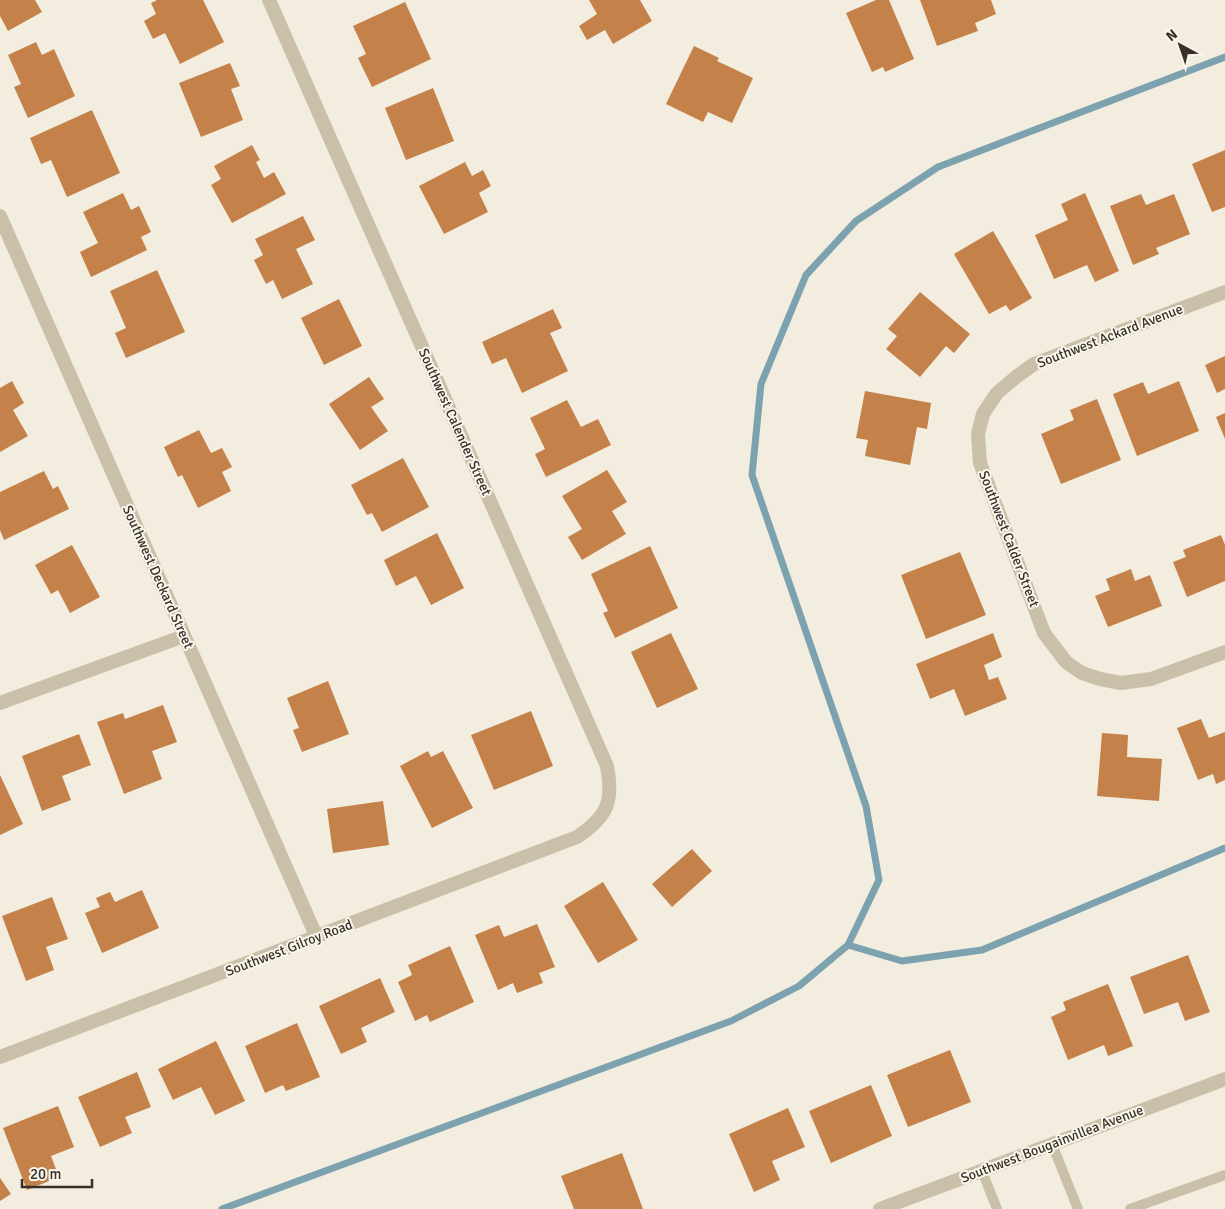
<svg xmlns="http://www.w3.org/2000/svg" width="1225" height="1209" viewBox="0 0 1225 1209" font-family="Signika,sans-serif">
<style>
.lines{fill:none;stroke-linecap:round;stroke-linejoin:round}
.stream{stroke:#7da2af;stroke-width:7}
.building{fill:#c4824a}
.service{stroke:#cac0aa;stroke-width:10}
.minor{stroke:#cac0aa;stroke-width:14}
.labels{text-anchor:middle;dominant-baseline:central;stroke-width:4;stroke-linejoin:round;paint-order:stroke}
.street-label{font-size:14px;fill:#383129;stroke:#faf6eb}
</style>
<rect width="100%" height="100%" fill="#f2edde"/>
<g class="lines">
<!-- stream -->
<path class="stream" d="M848,945L902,961L982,950L1225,848
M222,1209L731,1021L799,986L848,945L879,880L866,806L752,475L761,384L806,275L856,221L938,167L1225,57"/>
</g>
<!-- building -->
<path class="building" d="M0,0H35L42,12L8,31L0,16Z
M157,0H203L224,42L180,64L165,33L153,39L144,21L156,14L151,3Z
M589,0H640L652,21L613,44L605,30L587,40L579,26L597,14Z
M876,0H889L914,59L885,72L883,67L872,72L846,13Z
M920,0H991L996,14L975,23L978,31L937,46Z
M405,2L431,59L372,87L358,58L366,54L353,26Z
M36,42L42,55L54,49L75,96L28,118L14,87L21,84L8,55Z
M694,46L719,58L717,61L753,78L732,123L708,112L703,122L666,104Z
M230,63L240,86L231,89L243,120L201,137L179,83Z
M433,88L454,141L406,160L385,108Z
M92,110L120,173L67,197L51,160L41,164L30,138Z
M252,145L260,160L256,162L264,178L274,172L286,194L232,223L211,185L221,179L214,166Z
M1225,150V207L1212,212L1192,164Z
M465,162L472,176L483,170L491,186L479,193L488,212L444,234L419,186Z
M123,193L131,210L139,206L151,232L141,237L147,250L91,277L80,252L98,243L83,212Z
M1085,193L1119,271L1095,282L1087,265L1054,279L1035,235L1068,220L1061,204Z
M1141,194L1146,205L1174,194L1190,234L1156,248L1159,254L1133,265L1110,206Z
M303,216L315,240L296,249L313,284L282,299L273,280L266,284L254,260L263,255L255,239Z
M993,231L1032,298L1010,311L1006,305L989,314L954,254Z
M157,270L185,332L126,358L115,333L126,328L110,291Z
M920,292L970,334L954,353L946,346L920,377L886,349L897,336L888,329Z
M339,299L362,346L324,365L301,318Z
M553,309L562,328L550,333L568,371L522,393L506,358L492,364L482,342Z
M1225,356V389L1217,393L1205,365Z
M369,377L384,399L371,407L388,431L360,450L329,404Z
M12,381L24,403L13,410L28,436L0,452V388Z
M1179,381L1199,431L1137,456L1113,394L1143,382L1148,394Z
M865,391L931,403L927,429L917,427L910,465L865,456L868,440L856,438Z
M1097,399L1121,460L1061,484L1041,434L1074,420L1070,410Z
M567,400L581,427L598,419L611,445L546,477L535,454L545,449L530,418Z
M1225,413V439L1216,417Z
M199,430L211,453L222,448L232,467L222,472L231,491L198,508L182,475L178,477L164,447Z
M403,458L429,507L382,532L372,513L367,515L351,485Z
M607,470L627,502L612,511L626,534L582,560L568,537L582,529L562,496Z
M44,471L53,489L58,486L69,509L4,540L0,530V492Z
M437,533L464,588L431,605L416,576L396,586L384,560Z
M1221,535L1225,545V581L1187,597L1173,562L1186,557L1183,550Z
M72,545L100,597L70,613L58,590L51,594L35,565Z
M650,546L678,608L615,638L603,613L608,611L591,574Z
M960,552L986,615L926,639L901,575Z
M1131,569L1135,581L1150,575L1162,606L1108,627L1095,596L1110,590L1106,579Z
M671,633L698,689L657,708L631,652Z
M993,633L1002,657L984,665L989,680L998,677L1007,699L965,716L954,689L930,699L916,664Z
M328,681L349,734L302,752L293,730L299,728L287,698Z
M163,705L177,742L152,751L162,779L124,794L97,722L123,713L125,719Z
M531,711L553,766L494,790L471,735Z
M1201,719L1209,738L1225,732V780L1216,784L1213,774L1198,780L1177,728Z
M1102,733L1128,735L1127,757L1162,759L1159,801L1097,796Z
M79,734L91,765L62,776L71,800L42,811L22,756Z
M428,751L431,757L443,751L473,808L432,828L400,766Z
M0,775L23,824L0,835Z
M383,801L389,845L333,853L327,809Z
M692,849L712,871L672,907L652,884Z
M603,882L638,940L598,963L564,906Z
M142,890L159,928L102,953L85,913L100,907L96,898L110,892L115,902Z
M52,897L68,939L46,947L54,970L26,981L2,916Z
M537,924L555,967L539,973L543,983L517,993L513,983L498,990L475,935L499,925L504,937Z
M450,946L474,1002L430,1022L427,1015L415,1021L398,982L412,975L408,965Z
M1188,955L1210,1012L1185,1021L1178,1002L1144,1014L1130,977Z
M380,978L395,1012L361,1028L367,1042L341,1054L319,1006Z
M1108,984L1133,1046L1108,1056L1104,1045L1068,1060L1051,1017L1066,1010L1063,1002Z
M297,1023L320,1077L286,1091L283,1085L265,1093L245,1046Z
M216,1041L245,1101L215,1115L201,1087L173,1100L158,1069Z
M950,1050L971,1102L908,1127L887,1075Z
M137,1072L151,1107L125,1117L132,1133L100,1147L78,1097Z
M871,1085L892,1136L831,1163L809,1111Z
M58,1106L74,1147L51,1156L59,1177L27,1190L3,1128Z
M788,1108L805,1147L772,1161L780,1180L754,1192L729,1134Z
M622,1153L643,1209H574L561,1176Z
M0,1178L11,1194L0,1201Z"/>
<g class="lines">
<!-- service -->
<path class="service" d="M1052,1144L1078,1209
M982,1171L997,1209
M1130,1209L1225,1175"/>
<!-- minor -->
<path class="minor" d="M0,216L317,938
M1225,292L1034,364L1016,377L997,393L983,414L978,434L980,463L1044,633L1066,662L1082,673L1100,679L1121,683L1151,679L1225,652
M0,703L184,636
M0,1057L577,837C607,817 614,802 607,766L269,0
M880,1209L1225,1079"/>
</g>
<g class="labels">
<!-- street labels -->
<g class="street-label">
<text transform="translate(1110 336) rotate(-21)">Southwest Ackard Avenue</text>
<text transform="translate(455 422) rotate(66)">Southwest Calender Street</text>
<text transform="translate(1009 539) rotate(69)">Southwest Calder Street</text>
<text transform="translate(158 577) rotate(66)">Southwest Deckard Street</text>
<text transform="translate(289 948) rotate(-21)">Southwest Gilroy Road</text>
<text transform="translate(1052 1144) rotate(-21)">Southwest Bougainvillea Avenue</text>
</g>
</g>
<!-- north arrow -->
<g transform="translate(1180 45) rotate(320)" stroke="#faf6eb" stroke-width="4" paint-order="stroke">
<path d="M0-4L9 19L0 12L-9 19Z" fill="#383129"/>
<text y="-8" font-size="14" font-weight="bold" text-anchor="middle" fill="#383129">N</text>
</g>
<!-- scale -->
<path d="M22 1179v8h70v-8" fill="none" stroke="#383129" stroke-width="2.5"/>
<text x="30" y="1179" font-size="15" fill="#383129" stroke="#faf6eb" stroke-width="4" paint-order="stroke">20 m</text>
</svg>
